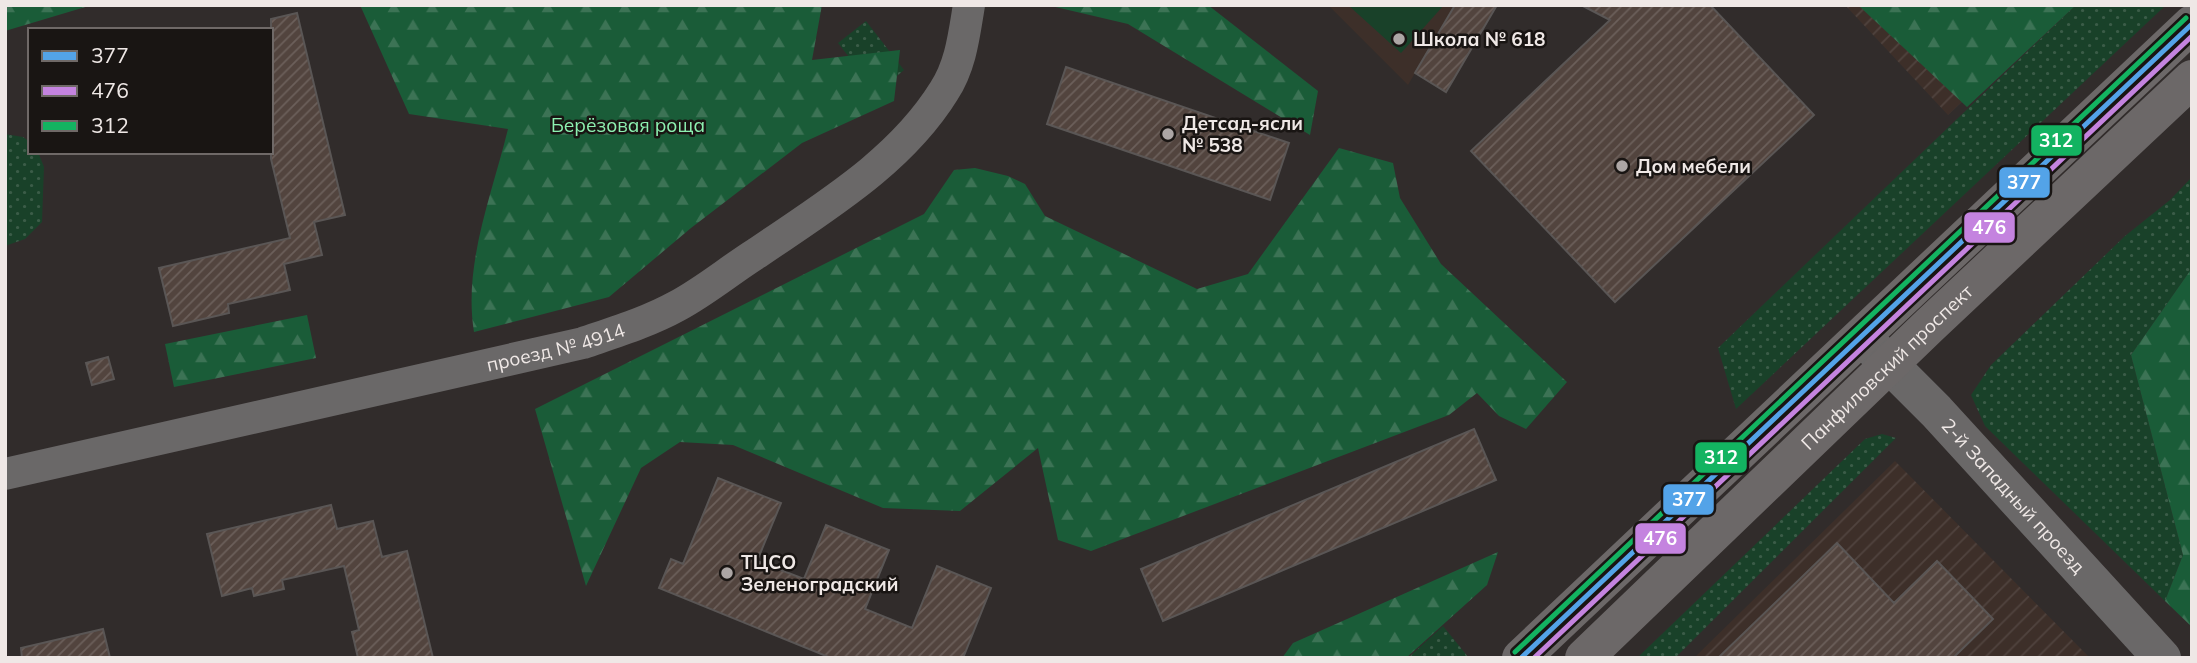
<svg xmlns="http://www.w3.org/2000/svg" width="2197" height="663" viewBox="0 0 2197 663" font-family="Mulish,sans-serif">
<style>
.built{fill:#3d2f29}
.industrial{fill:url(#industrial-furrows)}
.grass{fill:url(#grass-dots)}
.forest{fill:url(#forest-firs)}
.garden{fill:#194129}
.building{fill:url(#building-hatch);stroke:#5a5655;stroke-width:2}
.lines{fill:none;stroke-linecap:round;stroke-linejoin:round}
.minor{stroke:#6a6868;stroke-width:32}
.tertiary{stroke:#6a6868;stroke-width:38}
.primary{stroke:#6c6868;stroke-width:38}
.bus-1-casing{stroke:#191513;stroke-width:10}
.bus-2-casing{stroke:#191513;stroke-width:10}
.bus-3-casing{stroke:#191513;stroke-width:10}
.bus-1{stroke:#53a3e8;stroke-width:5}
.bus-2{stroke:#c483df;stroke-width:5}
.bus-3{stroke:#13b361;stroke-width:5}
.poi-dot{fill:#aca6a5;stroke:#191513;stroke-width:2.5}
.labels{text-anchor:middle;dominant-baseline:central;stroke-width:5;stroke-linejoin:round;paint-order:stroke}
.poi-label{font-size:19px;font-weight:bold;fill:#efe8e6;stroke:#191513;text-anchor:start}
.park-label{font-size:19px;fill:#8df1b1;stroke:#191513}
.street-label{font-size:19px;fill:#efe8e6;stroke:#191513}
.line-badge{stroke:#191513;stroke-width:2.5}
.badge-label{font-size:19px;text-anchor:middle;font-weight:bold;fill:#fff}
</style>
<defs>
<pattern id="industrial-furrows" width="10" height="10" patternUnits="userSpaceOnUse" patternTransform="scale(1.75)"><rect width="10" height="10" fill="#3d2f29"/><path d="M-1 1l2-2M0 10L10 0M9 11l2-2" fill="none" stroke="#50433e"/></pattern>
<pattern id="grass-dots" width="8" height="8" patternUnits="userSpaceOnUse" patternTransform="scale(1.75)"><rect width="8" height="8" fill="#194129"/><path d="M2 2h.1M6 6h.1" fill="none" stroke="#3b5c48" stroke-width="1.8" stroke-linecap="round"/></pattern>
<pattern id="forest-firs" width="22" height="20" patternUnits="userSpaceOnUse" patternTransform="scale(1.75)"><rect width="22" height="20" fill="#1a5c38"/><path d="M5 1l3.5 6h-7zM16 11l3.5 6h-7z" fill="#3c7355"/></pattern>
<pattern id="building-hatch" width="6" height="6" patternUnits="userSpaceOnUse" patternTransform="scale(1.75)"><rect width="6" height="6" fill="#52443e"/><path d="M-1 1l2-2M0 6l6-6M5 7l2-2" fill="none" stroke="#6b5f5a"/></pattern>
</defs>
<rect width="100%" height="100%" fill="#312c2b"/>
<!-- built -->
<path class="built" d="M1328,5H1455L1408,85Z"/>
<!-- industrial -->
<path class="industrial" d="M1845,5H2064L1948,115Z
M1895,461L2090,658H1694Z"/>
<!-- grass -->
<path class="grass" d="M2076,5H2166L1736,409L1718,348Z
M866,21L904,70L877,93L838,43Z
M5,134L23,137L30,142V152H38L44,167L42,222L25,239L5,246Z
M2192,177V268L2131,355L2183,555L2165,601L1985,426L1971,395L1991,365L2125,236L2170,200Z
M1882,434L1896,438L1675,658H1637L1865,439Z
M1443,626L1469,658H1408Z"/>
<!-- forest -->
<path class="forest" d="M5,5H92L5,31Z
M360,5H822L812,60L900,50L894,101L802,143L691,228L609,297L474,332C463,264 492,195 508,129L409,114Z
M1047,5H1208L1318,91L1310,135L1128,24Z
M1858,5H2076L1967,107Z
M1339,148L1393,163L1400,198L1441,264L1567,382L1526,429L1499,416L1477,393L1449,415L1091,551L1058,540L1038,448L960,511L883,508L733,445L680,442L641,468L586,586L535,409L924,214L954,170L975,168L1008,176L1025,184L1045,216L1197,289L1248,274Z
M2192,268V627L2165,601L2183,555L2131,355Z
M307,315L316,358L174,387L165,344Z
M1498,552L1487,585L1406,658H1282L1293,643Z"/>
<!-- garden -->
<path class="garden" d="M1348,5H1444L1401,53Z"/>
<!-- building -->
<path class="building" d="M1455,5H1497L1446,92L1415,73Z
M1581,5H1710L1814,115L1615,302L1471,151L1610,20Z
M297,13L345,215L314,222L322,255L284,264L290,290L228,304L229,313L173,326L159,268L290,238L271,159V19Z
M1066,67L1289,143L1270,200L1047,124Z
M108,357L114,379L92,385L86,363Z
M1474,429L1496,480L1163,621L1141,569Z
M718,478L781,503L757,561L804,579L826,525L889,550L865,609L912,628L937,566L991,588L963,658H831L659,588L671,559L683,564Z
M331,505L337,529L373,521L382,557L407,551L433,658H358L352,632L359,630L344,566L282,580L284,589L254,596L252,588L222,596L207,534Z
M1837,543L1894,603L1937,561L1993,619L1953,658H1718Z
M103,629L110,658H22L21,648Z"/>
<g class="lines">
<!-- minor -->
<path class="minor" id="s1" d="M5,474L583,343C615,332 648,322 677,306C705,291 730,270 757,253C824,207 900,162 944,91C961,65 964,35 969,5"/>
<!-- tertiary -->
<path class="tertiary" id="s2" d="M1866,341L1936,411L2162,658"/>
<!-- primary -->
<g class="primary">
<path d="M1521,658L2192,24"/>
<path id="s3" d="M1584,658L1930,325L2192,79"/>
</g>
<!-- bus-1 casing -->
<g class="bus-1-casing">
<path id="bus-1" d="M1521,658L2192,24"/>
</g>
<!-- bus-2 casing -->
<g class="bus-2-casing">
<path id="bus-2" d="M1534,658L2192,36"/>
</g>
<!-- bus-3 casing -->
<g class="bus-3-casing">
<path id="bus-3" d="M1515,652L2186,18"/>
</g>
<!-- bus-1 -->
<use href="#bus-1" class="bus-1"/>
<!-- bus-2 -->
<use href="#bus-2" class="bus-2"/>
<!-- bus-3 -->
<use href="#bus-3" class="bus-3"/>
</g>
<!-- markers -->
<g class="poi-dot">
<circle cx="1399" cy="39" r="7"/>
<circle cx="1168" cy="134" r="7"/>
<circle cx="1622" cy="166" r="7"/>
<circle cx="727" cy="573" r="7"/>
</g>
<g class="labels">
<!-- poi labels -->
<g class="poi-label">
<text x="1413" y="39">Школа № 618</text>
<text x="1182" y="123">Детсад-ясли<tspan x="1182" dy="22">№ 538</tspan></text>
<text x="1636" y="166">Дом мебели</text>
<text x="741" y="562">ТЦСО<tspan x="741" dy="22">Зеленоградский</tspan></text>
</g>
<!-- park labels -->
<g class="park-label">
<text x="628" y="125">Берёзовая роща</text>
</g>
<!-- street labels -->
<g class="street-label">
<text stroke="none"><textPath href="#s1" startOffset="565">проезд № 4914</textPath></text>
<text stroke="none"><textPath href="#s3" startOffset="420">Панфиловский проспект</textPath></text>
<text stroke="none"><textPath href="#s2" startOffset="214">2-й Западный проезд</textPath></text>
</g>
</g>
<g class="line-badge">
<rect x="2030" y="124" width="53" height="33" rx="7" fill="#13b361"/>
<rect x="1998" y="166" width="53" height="33" rx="7" fill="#53a3e8"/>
<rect x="1963" y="211" width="53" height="33" rx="7" fill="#c483df"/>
<rect x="1694" y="441" width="54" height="33" rx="7" fill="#13b361"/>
<rect x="1662" y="483" width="53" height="33" rx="7" fill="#53a3e8"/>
<rect x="1634" y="522" width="53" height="33" rx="7" fill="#c483df"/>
</g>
<g class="badge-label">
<text x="2056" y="147">312</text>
<text x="2024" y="189">377</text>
<text x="1989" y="234">476</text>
<text x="1721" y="464">312</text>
<text x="1689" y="506">377</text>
<text x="1660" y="545">476</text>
</g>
<!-- border -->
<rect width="2197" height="663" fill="none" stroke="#efe8e6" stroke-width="14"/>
<!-- legend -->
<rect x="28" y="28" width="245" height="126" fill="#191513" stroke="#6f6967" stroke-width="2"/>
<rect x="42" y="51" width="35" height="10" fill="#53a3e8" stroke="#6f6967" stroke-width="2"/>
<text x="91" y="63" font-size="21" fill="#efe8e6">377</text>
<rect x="42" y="86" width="35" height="10" fill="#c483df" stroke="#6f6967" stroke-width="2"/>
<text x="91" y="98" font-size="21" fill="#efe8e6">476</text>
<rect x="42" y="121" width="35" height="10" fill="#13b361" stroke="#6f6967" stroke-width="2"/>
<text x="91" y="133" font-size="21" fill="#efe8e6">312</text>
</svg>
